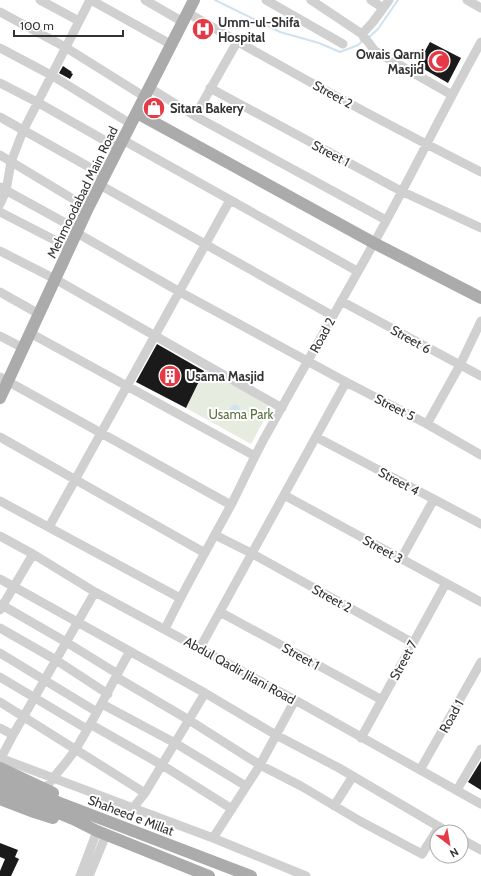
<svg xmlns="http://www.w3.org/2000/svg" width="481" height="876" viewBox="0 0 481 876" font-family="Cabin,sans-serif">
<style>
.green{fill:#e6ecdf}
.water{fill:#cfe2ee}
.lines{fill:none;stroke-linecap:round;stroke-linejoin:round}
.stream{stroke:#cfe2ee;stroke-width:2}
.building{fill:#1a1a1a}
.minor{stroke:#d0d0d0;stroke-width:9}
.major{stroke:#ababab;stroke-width:12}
.labels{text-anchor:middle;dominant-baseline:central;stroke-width:4;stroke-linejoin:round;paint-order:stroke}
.poi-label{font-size:13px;font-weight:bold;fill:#333;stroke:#fff;text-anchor:start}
.street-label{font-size:13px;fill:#333;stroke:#fff}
.park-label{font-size:13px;fill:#56703f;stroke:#fff}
</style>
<rect width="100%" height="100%" fill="#fff"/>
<!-- green -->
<path class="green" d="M205,370L272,406L251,444L186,408Z"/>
<!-- water -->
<path class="water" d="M230 410a5 5 0 1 1 10 0a5 5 0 1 1-10 0Z"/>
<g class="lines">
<!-- stream -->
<path class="stream" d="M215,0L280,32L319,43L340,52L358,45L364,40
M368,38L378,29L398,0"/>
</g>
<!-- building -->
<path class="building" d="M430,42L461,58L448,83L417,65Z
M63,66L72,72L71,73L73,74L70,79L59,73Z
M152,102L161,107L157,114L148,109Z
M157,344L204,371L186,408L136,382Z
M481,761V790L468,782Z
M0,843L18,850L15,857L19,859L11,876H0V871L5,859L0,857Z"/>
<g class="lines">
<!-- minor -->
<path class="minor" d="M40,0L79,21
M91,0L172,45
M145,0L183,22
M266,0L343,44
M311,0L362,34L375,51L452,95
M371,0L383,8
M467,0L481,8
M0,12L65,47L145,97
M188,13C284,69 382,122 481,172
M364,38L362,34L373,22L389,0
M0,48L51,75L131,124
M0,83L37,102L118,148
M150,88L195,116L386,220
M210,88L401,191L481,228
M195,116L237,42
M0,117L105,176
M123,140L357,271
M0,155L88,208
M100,185L333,316
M0,187L78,230
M0,204L6,191L11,162L23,131L90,0
M0,212L70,248
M77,233L180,292L346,382L427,424L481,455
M0,251L55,279L282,408
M0,292L39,314
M341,301L481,376
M30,333L255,456
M0,336L23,348
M0,377L231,505
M427,424L460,365L481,321
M0,437L205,553
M316,437L481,524
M284,495L481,602
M0,501L180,598
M49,527L230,200
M215,535L251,553L413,643
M0,536L33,554L95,592L295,700L481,804
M401,559L434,499
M0,579L205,693L276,735L339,768L448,832
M0,604L66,642L118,674
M0,610L33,554
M220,612L382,700
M0,628L56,660L108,694
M165,629C185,587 209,546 231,505C244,480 255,454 269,430C304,368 339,305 374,243C411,177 444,108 481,42
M200,648L346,382
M0,653L97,712
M0,677L87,729
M116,677L189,720L260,765L301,786L360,821L422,854L439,827
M0,702L145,793
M102,704L175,743L246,786
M90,724L162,765L232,809
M0,728L13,735
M361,738L446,583
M0,758L213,838L306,876
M0,763L1,758L13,735L95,592
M420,770L481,662
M45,789C55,774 68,762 77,747C96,716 112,683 130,651
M457,790L481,749
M334,806L353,776
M133,808L145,793L205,693
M213,838L260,765L295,700
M461,839L481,850
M80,876L97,831
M89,876L106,835"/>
<!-- major -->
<path class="major" d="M137,113L374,243L481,298
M0,398L88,208L194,0
M0,768L53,793
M0,779L60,803L251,876
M0,789L73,819L97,831L209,876
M0,799L31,811L53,818"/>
</g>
<!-- icons -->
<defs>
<g id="hospital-disc" transform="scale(1.15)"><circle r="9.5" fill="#e63946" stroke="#fff"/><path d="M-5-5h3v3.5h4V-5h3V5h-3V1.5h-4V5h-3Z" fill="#fff"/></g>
<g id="mosque-disc" transform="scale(1.15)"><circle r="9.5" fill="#e63946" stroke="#fff"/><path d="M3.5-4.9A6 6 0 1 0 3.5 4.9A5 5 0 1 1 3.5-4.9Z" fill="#fff"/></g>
<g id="shop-disc" transform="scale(1.15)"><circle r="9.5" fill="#e63946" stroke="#fff"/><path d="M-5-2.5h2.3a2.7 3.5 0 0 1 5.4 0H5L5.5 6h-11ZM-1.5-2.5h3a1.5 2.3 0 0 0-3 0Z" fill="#fff"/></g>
<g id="building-disc" transform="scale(1.15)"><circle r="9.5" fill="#e63946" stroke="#fff"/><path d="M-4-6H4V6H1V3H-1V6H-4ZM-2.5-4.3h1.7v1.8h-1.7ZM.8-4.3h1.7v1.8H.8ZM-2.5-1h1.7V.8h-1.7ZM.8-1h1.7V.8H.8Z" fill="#fff"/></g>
</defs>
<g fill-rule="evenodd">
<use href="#hospital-disc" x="203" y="29"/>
<use href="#mosque-disc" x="439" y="61"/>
<use href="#shop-disc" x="154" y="108"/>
<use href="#building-disc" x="170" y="376"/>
</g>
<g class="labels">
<!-- poi labels -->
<g class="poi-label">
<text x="218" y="22">Umm-ul-Shifa<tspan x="218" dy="15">Hospital</tspan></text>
<text x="424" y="54" text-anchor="end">Owais Qarni<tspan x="424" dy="15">Masjid</tspan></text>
<text x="170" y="108">Sitara Bakery</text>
<text x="186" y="376">Usama Masjid</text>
</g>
<!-- street labels -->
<g class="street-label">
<text transform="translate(333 94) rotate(29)">Street 2</text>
<text transform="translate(331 153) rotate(28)">Street 1</text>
<text transform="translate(82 192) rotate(-64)">Mehmoodabad Main Road</text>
<text transform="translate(322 335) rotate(-61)">Road 2</text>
<text transform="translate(411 339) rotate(29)">Street 6</text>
<text transform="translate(395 407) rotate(27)">Street 5</text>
<text transform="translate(399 481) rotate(28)">Street 4</text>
<text transform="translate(383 549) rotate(29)">Street 3</text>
<text transform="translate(332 598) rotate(29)">Street 2</text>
<text transform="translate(301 656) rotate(29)">Street 1</text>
<text transform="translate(403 660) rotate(-62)">Street 7</text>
<text transform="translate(240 670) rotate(29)">Abdul Qadir Jilani Road</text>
<text transform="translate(451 716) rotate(-61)">Road 1</text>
<text transform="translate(131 815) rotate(21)">Shaheed e Millat</text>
</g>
<!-- park labels -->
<g class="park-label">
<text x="241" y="414">Usama Park</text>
</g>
</g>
<!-- north arrow -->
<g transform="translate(449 844) rotate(149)"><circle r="19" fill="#ffffff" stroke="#adadad"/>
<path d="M0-3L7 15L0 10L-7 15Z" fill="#e63946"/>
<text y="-6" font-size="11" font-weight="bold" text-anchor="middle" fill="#333333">N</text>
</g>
<!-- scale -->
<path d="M14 30v6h109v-6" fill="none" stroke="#333333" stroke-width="2"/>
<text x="20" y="30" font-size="12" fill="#333333" stroke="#ffffff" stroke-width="3" paint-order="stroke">100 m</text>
</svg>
